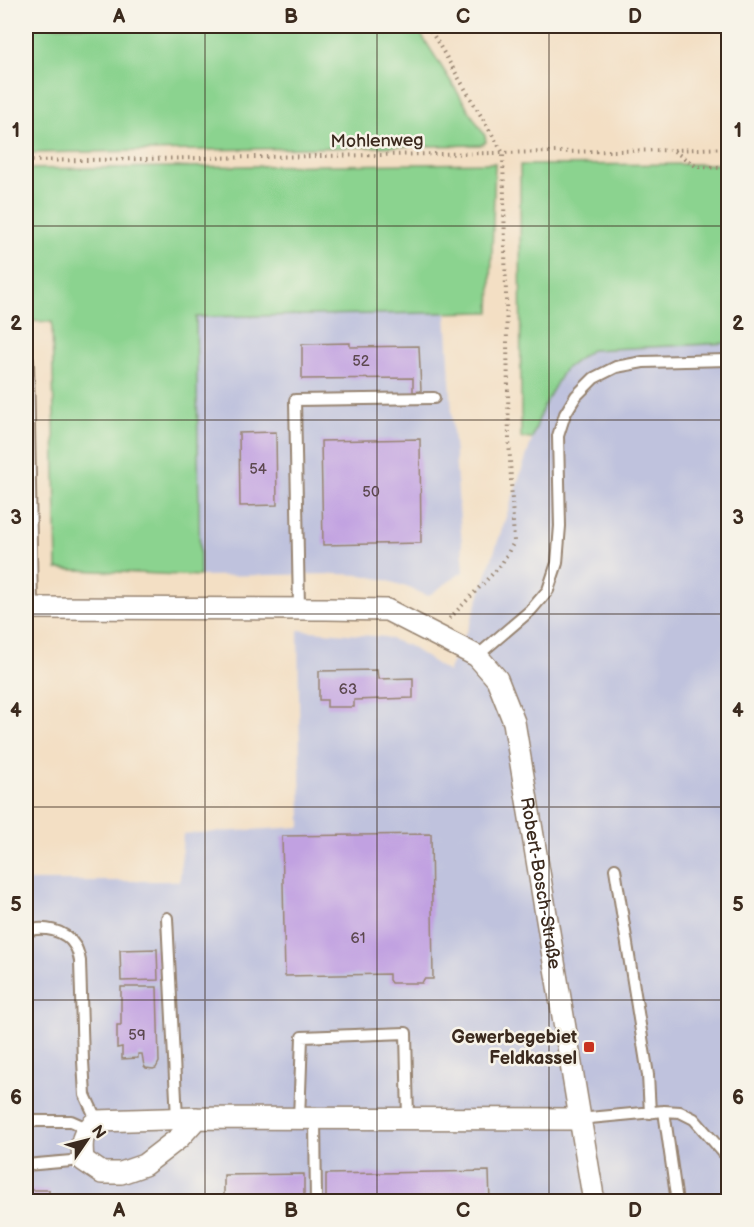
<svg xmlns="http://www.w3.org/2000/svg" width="754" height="1227" viewBox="0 0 754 1227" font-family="'Balsamiq Sans',sans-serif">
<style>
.industrial{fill:#bfc2dd}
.green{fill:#8bd38f;stroke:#637e56;stroke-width:1.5}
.building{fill:#c1a1e1}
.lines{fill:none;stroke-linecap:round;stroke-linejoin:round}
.service-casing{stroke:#978471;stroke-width:14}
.minor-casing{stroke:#978471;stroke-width:24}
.path{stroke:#978471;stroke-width:4;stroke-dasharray:1.5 4.5;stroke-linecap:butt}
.service{stroke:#fff;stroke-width:10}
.minor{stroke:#fff;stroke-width:21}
.grid{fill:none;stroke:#3b2a1e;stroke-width:1.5;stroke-opacity:0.55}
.poi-dot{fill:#c8321e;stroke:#f7f3e8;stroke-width:2}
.labels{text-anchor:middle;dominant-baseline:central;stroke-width:5;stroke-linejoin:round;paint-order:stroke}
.number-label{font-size:15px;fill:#5c484f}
.street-label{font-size:18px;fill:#3b2a1e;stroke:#f7f3e8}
.poi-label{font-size:18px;font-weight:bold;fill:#3b2a1e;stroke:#f7f3e8;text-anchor:end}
.neatline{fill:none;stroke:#3b2a1e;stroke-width:2}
.grid-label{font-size:20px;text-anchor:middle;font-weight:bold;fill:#3b2a1e}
</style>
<rect width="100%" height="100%" fill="#f7f3e8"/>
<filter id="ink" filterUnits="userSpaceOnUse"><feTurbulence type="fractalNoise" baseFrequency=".0167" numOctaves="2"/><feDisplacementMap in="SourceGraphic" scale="12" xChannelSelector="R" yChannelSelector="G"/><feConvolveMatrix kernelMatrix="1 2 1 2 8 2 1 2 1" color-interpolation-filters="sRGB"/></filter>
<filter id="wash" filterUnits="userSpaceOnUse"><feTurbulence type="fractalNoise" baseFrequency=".008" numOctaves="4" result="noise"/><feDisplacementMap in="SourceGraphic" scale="24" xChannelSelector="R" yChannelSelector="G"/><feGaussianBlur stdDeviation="1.35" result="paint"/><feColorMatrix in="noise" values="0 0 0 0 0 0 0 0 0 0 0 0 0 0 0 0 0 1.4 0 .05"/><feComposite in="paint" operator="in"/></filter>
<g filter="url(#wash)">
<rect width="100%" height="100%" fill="#f3dfc4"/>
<!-- industrial -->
<path class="industrial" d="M446,313L453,430L464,571L428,596L407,587L385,580L362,575L339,574L200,576L196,317Z
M728,343V1201L26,1202V881H180L183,834L301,827L298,630L385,637L409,646L448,672L471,621L543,407L564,370L591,350Z"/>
<!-- green -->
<path class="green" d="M26,26H416L485,136L486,142L481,145L26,153Z
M495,163L490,312L196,317L200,576L57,569L52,322L26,321V169Z
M728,164V343L591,350L564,370L543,407L532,439L521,438L520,165Z"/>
<g id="blocks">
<!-- building -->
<path class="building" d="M350,343V347L419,346L421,391L413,392V378L302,379V344Z
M276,432L277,505L240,506L239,433Z
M420,439L421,543L323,545L321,441Z
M377,670L378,679L413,678V698L354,700V707H327V700H319V671Z
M431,834L433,979H424L422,983H391L389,980V974L285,976L282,836Z
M157,949L158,980L121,981L120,950Z
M121,987H157L159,1062L156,1068L153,1069L146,1068L144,1066L142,1054H138V1058L122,1059V1047L117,1048V1025H121Z
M489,1171L490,1202H326V1174Z
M304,1174V1202H224V1175Z
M26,1190H49V1202H26Z"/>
</g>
</g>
<g filter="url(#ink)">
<use href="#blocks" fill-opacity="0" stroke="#978471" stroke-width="1.5"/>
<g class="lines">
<!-- service casing -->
<g class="service-casing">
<path id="service" d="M28,359L32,608
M299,608L295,400L434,398
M477,656L531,610L548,590L557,563L560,526L558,436L565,414L576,396L594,378L616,367L643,362L728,360
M615,869L648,1075L650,1113
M167,918L177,1119
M26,931C43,926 65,929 75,946C78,950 79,956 80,961L83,1061L85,1095L97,1121
M664,1111L677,1202
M299,1119L302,1037L406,1033L408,1119
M315,1119L316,1202
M579,1119L664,1111L680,1112L694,1119L728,1158
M26,1121H71L87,1128
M26,1165L83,1160"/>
</g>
<!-- minor casing -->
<g class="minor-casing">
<g id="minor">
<path id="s1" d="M26,608L326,609L387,610L477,656L497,679L514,722L594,1202"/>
<path d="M197,1118L97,1121C81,1133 81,1141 83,1160L102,1173H121L144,1165L179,1138L197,1118L579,1119"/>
</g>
</g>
<!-- path -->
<path class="path" d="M428,26L503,153L509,439L514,542L501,565L447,621
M674,151L697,167L728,168
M26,161L672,150L728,148"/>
<!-- service -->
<use href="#service" class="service"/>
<!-- minor -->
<use href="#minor" class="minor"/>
</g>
</g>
<!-- grid -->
<path class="grid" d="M205,26V1202M377,26V1202M549,26V1202M26,226H728M26,420H728M26,614H728M26,807H728M26,1000H728"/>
<!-- markers -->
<rect class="poi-dot" x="583" y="1041" width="12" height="12" rx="3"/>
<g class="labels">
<!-- number labels -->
<g class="number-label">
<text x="361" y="361">52</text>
<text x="258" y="469">54</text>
<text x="371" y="492">50</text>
<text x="348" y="689">63</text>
<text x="358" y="938">61</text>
<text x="137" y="1035">59</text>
</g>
<!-- street labels -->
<g class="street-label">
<text transform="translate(377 141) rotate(-1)">Mohlenweg</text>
<text stroke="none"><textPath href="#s1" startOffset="702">Robert-Bosch-Straße</textPath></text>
</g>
<!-- poi labels -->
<g class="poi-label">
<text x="577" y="1037">Gewerbegebiet<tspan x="577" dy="21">Feldkassel</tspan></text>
</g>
</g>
<!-- margin -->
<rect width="754" height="1227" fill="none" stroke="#f7f3e8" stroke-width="66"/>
<!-- north arrow -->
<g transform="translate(87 1140) rotate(55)" stroke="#f7f3e8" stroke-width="4.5" paint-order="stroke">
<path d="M0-4.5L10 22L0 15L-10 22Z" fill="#3b2a1e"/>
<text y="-9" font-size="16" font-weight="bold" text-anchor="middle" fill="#3b2a1e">N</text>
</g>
<rect x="33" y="33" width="688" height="1161" class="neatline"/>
<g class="grid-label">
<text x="119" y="23">A</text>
<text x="291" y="23">B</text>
<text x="463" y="23">C</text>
<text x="635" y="23">D</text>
<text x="16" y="137">1</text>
<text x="738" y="137">1</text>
<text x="16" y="330">2</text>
<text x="738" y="330">2</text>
<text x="16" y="524">3</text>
<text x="738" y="524">3</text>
<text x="16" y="717">4</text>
<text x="738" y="717">4</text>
<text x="16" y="911">5</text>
<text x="738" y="911">5</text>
<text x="16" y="1104">6</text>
<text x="738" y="1104">6</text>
<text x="119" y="1217">A</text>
<text x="291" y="1217">B</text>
<text x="463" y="1217">C</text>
<text x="635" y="1217">D</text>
</g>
</svg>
